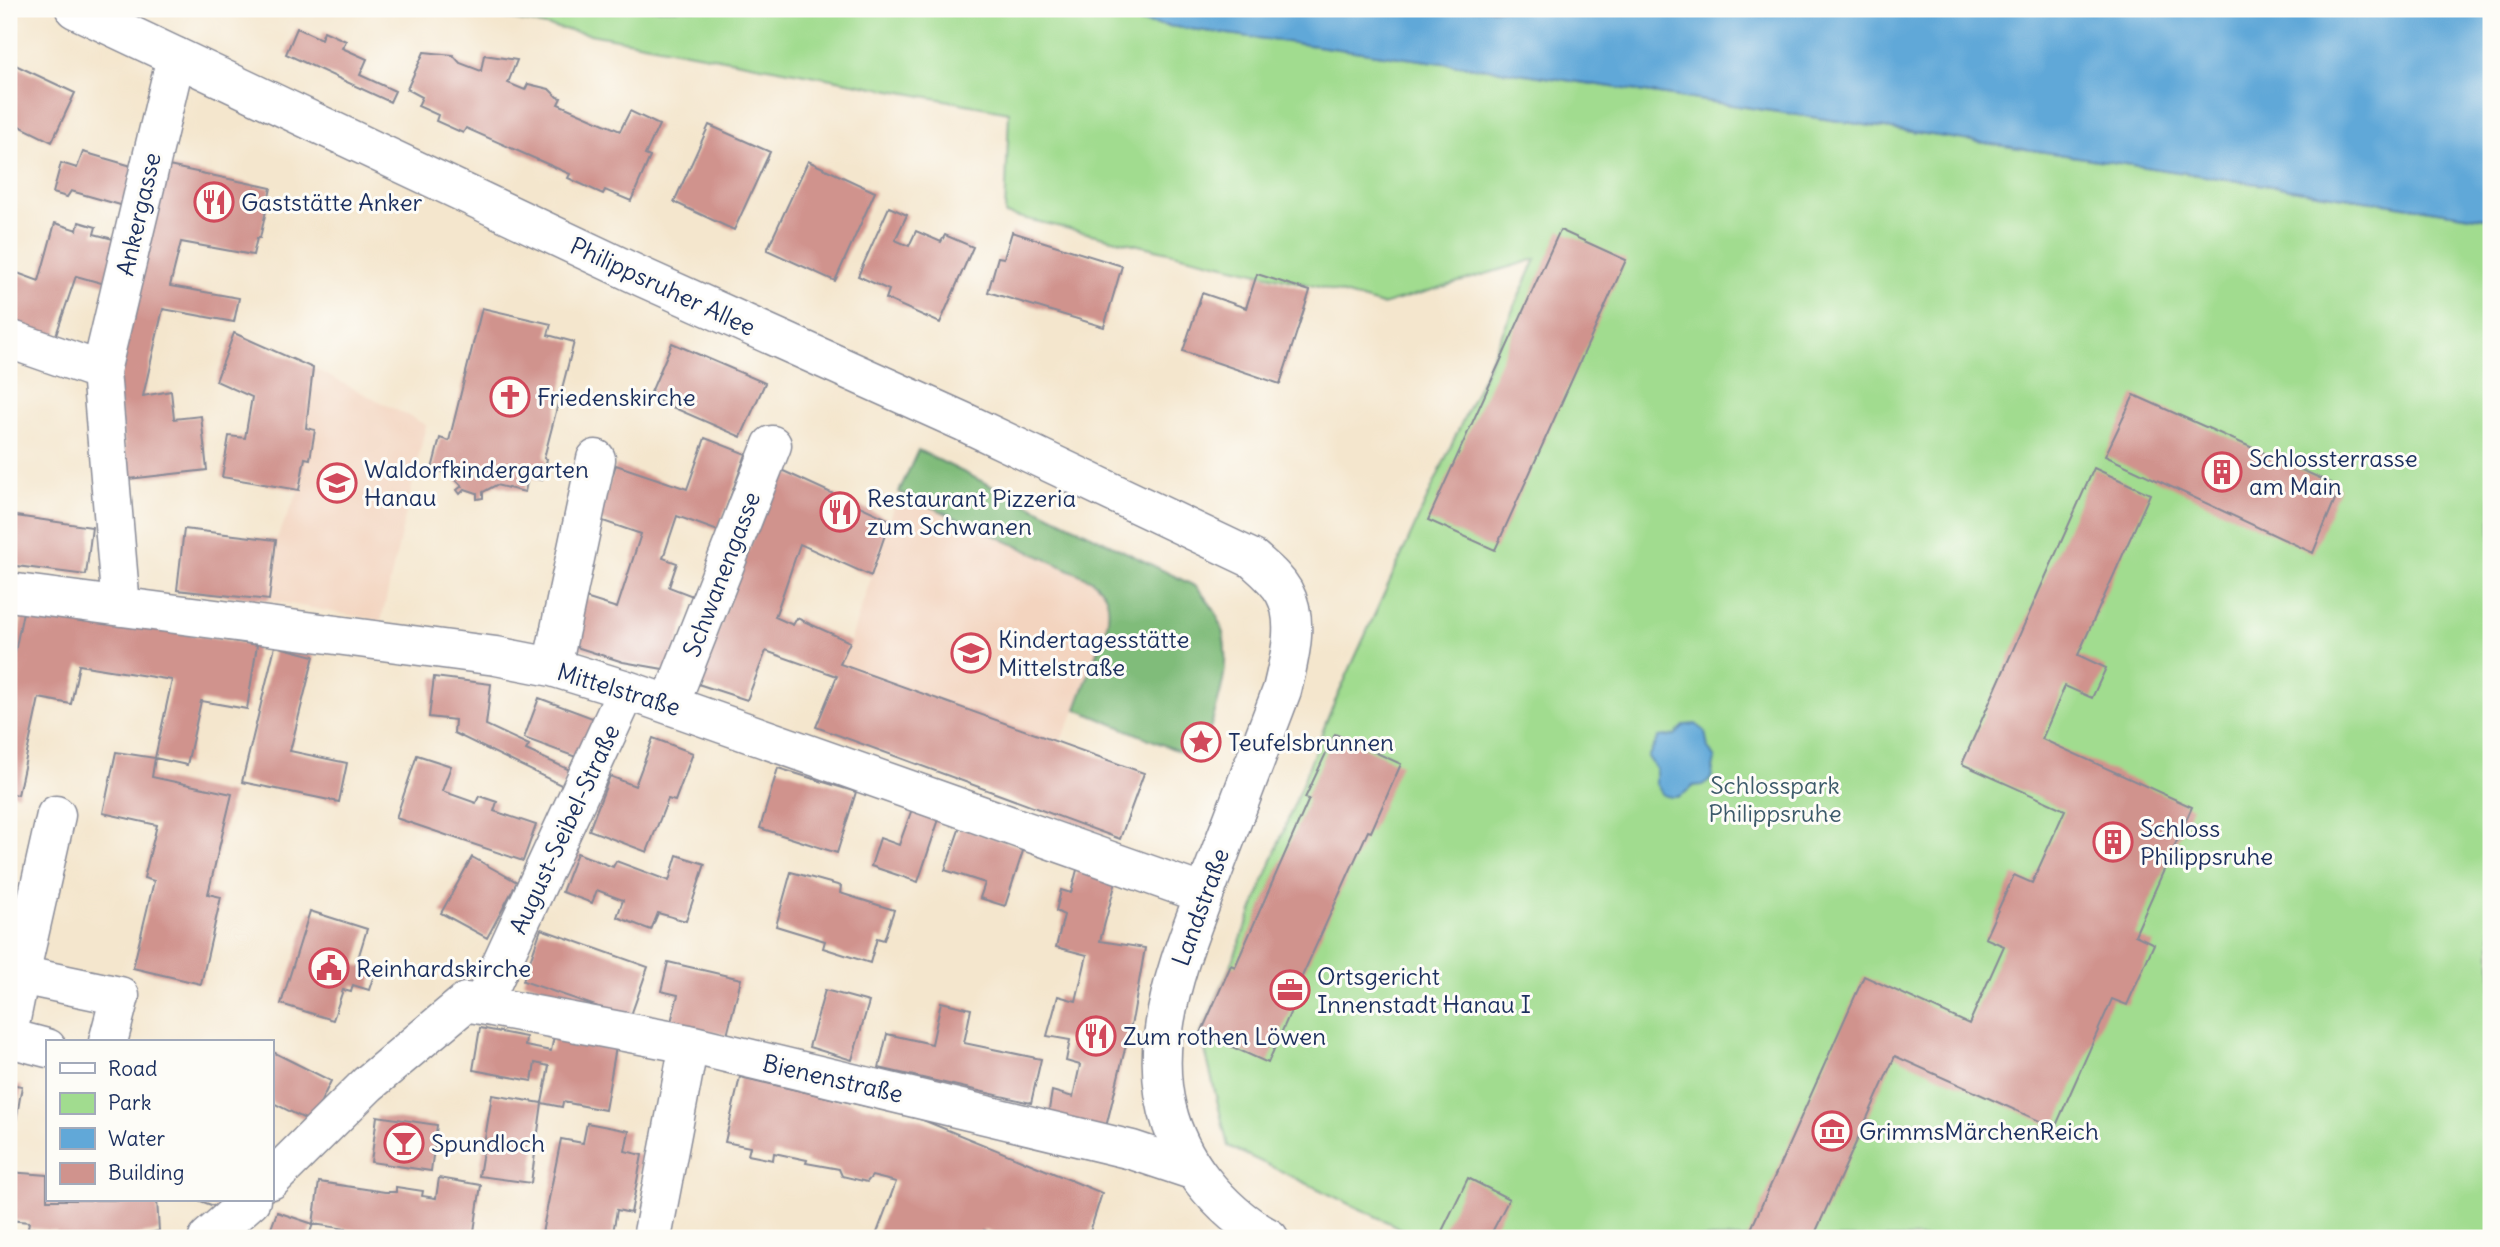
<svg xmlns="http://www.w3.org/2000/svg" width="2500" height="1247" viewBox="0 0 2500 1247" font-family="Delius,sans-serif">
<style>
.built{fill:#f3d4bf}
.green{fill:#a1dc8f;stroke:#5e8676;stroke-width:2}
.forest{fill:#80bc7a;stroke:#4e766c;stroke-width:2}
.water{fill:#61a8d8;stroke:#3e6c9b;stroke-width:2}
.building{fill:#d0938d}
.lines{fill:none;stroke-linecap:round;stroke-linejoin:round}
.minor-casing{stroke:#888a96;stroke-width:41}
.secondary-casing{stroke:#888a96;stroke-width:41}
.minor{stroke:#fff;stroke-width:38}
.secondary{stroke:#fff;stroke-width:38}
.labels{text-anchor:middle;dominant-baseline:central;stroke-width:6;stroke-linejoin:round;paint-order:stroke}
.poi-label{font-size:24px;fill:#1b2f5e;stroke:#fdfcf7;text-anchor:start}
.street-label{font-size:24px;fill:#1b2f5e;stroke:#fdfcf7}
.park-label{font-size:24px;fill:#3c5a6a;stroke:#fdfcf7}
</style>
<rect width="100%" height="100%" fill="#fdfcf7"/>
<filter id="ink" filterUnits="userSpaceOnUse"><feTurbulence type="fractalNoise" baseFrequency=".0143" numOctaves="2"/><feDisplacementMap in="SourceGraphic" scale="14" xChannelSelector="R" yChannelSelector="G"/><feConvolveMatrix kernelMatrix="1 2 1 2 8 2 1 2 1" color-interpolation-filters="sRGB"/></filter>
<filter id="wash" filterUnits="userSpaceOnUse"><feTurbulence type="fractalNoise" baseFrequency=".00686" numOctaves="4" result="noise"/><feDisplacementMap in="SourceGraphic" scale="28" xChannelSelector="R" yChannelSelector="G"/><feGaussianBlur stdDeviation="1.57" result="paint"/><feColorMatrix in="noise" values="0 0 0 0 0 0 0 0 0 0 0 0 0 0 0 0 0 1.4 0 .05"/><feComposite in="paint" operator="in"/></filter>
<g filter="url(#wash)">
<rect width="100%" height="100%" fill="#f4e6cd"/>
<!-- built -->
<path class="built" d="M234,333L313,368L426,425L381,621L269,600L276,540L299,490L222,477L229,436L245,438L252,398L216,381Z
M899,492L1090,579L1105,592L1109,611L1107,625L1076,709L1060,742L1037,808L816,727L850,642Z"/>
<!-- green -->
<path class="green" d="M456,9H1041L1525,74L2491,219V1238H1421L1228,1146L1201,1033L1231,965L1329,715L1536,259L1382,305L1323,288L1005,214L1009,112Z"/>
<!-- forest -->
<path class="forest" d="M918,450L1197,587C1203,595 1211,604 1216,613C1239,661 1214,712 1200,760L1076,709L1107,625C1111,604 1108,592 1090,579L899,492Z"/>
<!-- water -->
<path class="water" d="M1041,9H2491V219L1525,74Z
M1696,724L1705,731L1708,748L1715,759L1711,779L1702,785L1693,786C1682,796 1678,800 1663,795L1656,784V769L1648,757L1659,737L1675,735L1685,725Z"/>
<g id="blocks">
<!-- building -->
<path class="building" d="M297,28L321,39L324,31L346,41L342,48L367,59L360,75L395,91L390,102L286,54Z
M424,52L453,55L460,63L481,71L484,55L517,60L508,83L525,90L528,84L549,89L557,97L561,98L558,104L620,131L630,111L659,125L645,155L650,157L631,201L605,190L603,194L568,178L570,174L466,128L463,133L436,121L438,115L418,106L422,97L407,89Z
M9,62L75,93L52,142L9,121Z
M709,125L770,152L734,230L674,202Z
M83,152L135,167L124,206L71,191L67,197L53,193L61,163L77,168Z
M808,161L875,192L835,281L767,250Z
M164,165L271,188L260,238H257L253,255L181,242L170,286L239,298L234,322L163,309L143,396L171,391L174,419L201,416L207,470L129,479L116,389Z
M889,207L907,215L895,240L909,246L916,231L941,242L945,235L973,247L940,323L886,299L889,290L858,276Z
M79,222L96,227L94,234L117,240L105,284L76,276L53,344L9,328V270L39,281L55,223L77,230Z
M1560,230L1626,260L1495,550L1428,520Z
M1012,232L1122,266L1104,327L988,292L998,257L1004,258Z
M1257,274L1310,291L1280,384L1183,351L1202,293L1246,308Z
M482,308L551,324L548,335L574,342L544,458L547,459L542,480L528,477L525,492L496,485L483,492V498L477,499V493L465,489L460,494L457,490L462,486L450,474L432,469L440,438L449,441Z
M234,333L313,368L306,428L315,430L310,459L305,458L299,490L222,477L229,436L245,438L252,397L216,381Z
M672,343L765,383L741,437L649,397Z
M2134,395L2340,487L2313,553L2105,456Z
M705,438L746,454L718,531L677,516L663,558L677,563L669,587L693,596L669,670L623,662L564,643L579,596L617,608L641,534L597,519L616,465L687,489Z
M2094,468L2150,494L2078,655L2106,668L2092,698L2065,686L2042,739L2192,807L2135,935L2154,944L2127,1005L2112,999L2055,1128L1895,1056L1813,1238H1747L1864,976L1969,1024L2004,946L1985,938L2014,875L2032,883L2065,810L1962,764Z
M779,469L890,520L871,576L800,544L775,617L793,625L797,618L850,642L840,664L1144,773L1120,839L816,727L837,676L766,651L747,700L698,684Z
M9,515L92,527L86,575L9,565Z
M184,529L276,540L269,600L177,590Z
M24,607L257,645L247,709L201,701L187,765L155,758L172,680L79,665L71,704L39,698L18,795L9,793V682Z
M275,646L314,656L290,751L347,763L339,802L242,782Z
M434,677L491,684L486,725L529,745L526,750L570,770L563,786L454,733L455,720L429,717Z
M539,698L598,720L584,760L524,738Z
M1335,734L1401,764L1371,832L1368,831L1294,994L1298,995L1268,1063L1201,1033L1231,965L1235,967L1309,799L1305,798Z
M653,738L693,753L675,801L668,799L647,852L589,830L610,776L635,786Z
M116,752L155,758L152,777L232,794L208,894L221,897L201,984L133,968L154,881L144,878L157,825L103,813Z
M417,755L451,766L442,791L476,803L479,796L497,802L494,811L536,825L523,861L396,818Z
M778,768L856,792L837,853L760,828Z
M912,809L939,819L918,882L871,866L880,838L899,845Z
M960,827L1024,848L1005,906L980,898L985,883L945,870Z
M577,853L613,867L616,861L669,881L677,855L705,864L686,921L658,913L651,930L617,917L623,900L597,890L592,903L562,892Z
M472,857L517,882L487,938L441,913Z
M1078,866L1117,878L1100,941L1145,948L1133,1016L1105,1131L1048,1116L1052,1091L1073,1097L1080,1065L1066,1061L1070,1040L1047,1036L1058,996L1076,1001L1087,955L1056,947L1064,915L1056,911L1061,890L1071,893Z
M791,872L841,886L840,893L894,910L884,940L877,938L870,963L823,948L825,941L776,926Z
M310,911L367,929L356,965L375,971L369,990L353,985L351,992L343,990L333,1020L281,1004Z
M541,929L648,967L630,1018L523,981Z
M668,962L741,979L727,1035L671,1022L678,995L661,991Z
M825,990L869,1002L852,1060L809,1047Z
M941,1002L971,1009L964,1043L1041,1059L1031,1103L879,1068L887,1034L932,1044Z
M480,1028L526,1037L525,1046L551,1051L554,1036L616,1047L605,1110L563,1102L562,1107L542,1103L531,1183L479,1176L492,1095L542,1103L549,1066L535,1063L532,1081L473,1070Z
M271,1051L331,1081L311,1122L271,1102Z
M740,1077L918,1118L1102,1193L1088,1238H1005L984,1230L982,1238H875L896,1182L872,1176L867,1182L842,1176L839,1169L806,1163L807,1160L774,1153L773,1160L748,1155L750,1147L725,1142Z
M9,1084L22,1086L16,1121L9,1119Z
M377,1116L437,1125L431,1171L371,1162Z
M587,1123L629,1131L625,1151L642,1155L631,1213L617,1210L612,1238H541L561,1139L583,1143Z
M9,1172L47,1175V1200H157L159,1231L119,1238H56V1231L28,1228L29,1222L9,1220Z
M439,1178L481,1185L473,1238H366V1232L313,1224L319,1182L385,1192H396V1187L423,1191L422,1196L436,1198Z
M1468,1178L1509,1199L1489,1238H1456L1442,1231Z
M198,1200H223L219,1208Z
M277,1212L313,1224L308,1238H283L269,1234Z"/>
</g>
</g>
<g filter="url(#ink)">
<use href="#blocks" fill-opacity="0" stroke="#888a96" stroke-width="2"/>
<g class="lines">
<!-- minor casing -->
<g class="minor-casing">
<path id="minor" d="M9,339L101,371
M9,592L496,656L552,667L627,690L1204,894
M121,607L101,371L176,57
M552,667L596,459
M670,704L772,445
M20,975L56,815
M482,1005L627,690
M9,1029L20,975L120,996L108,1042
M9,1038L47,1048
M271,1180L368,1084L466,1002L689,1044L1132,1150L1195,1171
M208,1238L251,1200
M652,1238L689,1044"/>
</g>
<!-- secondary casing -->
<g class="secondary-casing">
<path id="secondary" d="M75,9L644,278L964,422L1253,559C1264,569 1276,578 1284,592C1300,621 1289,660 1282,690C1259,750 1237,809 1214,869C1175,971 1125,1081 1202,1180C1220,1203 1243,1224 1269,1238"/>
</g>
<!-- minor -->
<use href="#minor" class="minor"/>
<!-- secondary -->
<use href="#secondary" class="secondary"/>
</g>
</g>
<!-- icons -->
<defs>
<g id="restaurant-ring" transform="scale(2.0125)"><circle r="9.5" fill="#fdfcf7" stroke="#d1495b" stroke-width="1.5"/><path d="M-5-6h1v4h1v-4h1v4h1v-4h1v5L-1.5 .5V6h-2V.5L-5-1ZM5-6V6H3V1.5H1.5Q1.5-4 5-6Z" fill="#d1495b"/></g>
<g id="church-ring" transform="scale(2.0125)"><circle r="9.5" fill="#fdfcf7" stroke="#d1495b" stroke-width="1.5"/><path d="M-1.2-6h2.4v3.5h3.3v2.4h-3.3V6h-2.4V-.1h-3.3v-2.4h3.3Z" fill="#d1495b"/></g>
<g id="building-ring" transform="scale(2.0125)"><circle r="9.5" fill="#fdfcf7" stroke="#d1495b" stroke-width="1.5"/><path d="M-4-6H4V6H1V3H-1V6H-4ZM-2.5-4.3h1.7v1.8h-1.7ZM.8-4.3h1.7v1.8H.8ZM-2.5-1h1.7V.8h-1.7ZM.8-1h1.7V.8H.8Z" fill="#d1495b"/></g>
<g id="school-ring" transform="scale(2.0125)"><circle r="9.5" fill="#fdfcf7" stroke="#d1495b" stroke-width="1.5"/><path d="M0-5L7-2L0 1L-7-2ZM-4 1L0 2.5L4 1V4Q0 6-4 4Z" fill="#d1495b"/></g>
<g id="sight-ring" transform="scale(2.0125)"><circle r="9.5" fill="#fdfcf7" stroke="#d1495b" stroke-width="1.5"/><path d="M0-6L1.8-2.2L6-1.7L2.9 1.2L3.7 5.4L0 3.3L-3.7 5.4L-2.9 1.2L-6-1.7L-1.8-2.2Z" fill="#d1495b"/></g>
<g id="civic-ring" transform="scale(2.0125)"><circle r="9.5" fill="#fdfcf7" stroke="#d1495b" stroke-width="1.5"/><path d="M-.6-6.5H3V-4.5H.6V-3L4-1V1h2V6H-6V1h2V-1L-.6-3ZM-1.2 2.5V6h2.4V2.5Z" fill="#d1495b"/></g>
<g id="office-ring" transform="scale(2.0125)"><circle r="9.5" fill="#fdfcf7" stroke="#d1495b" stroke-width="1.5"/><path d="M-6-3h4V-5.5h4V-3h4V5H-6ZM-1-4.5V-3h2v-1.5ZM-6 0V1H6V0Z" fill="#d1495b"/></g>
<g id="museum-ring" transform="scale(2.0125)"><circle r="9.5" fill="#fdfcf7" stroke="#d1495b" stroke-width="1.5"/><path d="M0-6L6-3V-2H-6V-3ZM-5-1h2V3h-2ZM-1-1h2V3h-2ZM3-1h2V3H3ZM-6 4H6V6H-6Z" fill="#d1495b"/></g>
<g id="bar-ring" transform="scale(2.0125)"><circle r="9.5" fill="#fdfcf7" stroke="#d1495b" stroke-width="1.5"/><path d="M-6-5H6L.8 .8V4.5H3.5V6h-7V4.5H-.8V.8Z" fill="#d1495b"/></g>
</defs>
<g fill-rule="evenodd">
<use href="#restaurant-ring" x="214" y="202"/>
<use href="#church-ring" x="510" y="397"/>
<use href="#building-ring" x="2222" y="472"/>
<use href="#school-ring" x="337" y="483"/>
<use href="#restaurant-ring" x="840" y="512"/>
<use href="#school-ring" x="971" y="653"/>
<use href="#sight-ring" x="1201" y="742"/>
<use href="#building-ring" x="2113" y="842"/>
<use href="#civic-ring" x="329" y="968"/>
<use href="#office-ring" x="1290" y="990"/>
<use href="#restaurant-ring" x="1096" y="1036"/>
<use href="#museum-ring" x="1832" y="1131"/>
<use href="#bar-ring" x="404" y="1143"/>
</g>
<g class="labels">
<!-- poi labels -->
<g class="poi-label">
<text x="241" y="202">Gaststätte Anker</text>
<text x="537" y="397">Friedenskirche</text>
<text x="2249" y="458">Schlossterrasse<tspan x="2249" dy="28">am Main</tspan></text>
<text x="364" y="469">Waldorfkindergarten<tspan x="364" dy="28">Hanau</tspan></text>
<text x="867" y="498">Restaurant Pizzeria<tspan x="867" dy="28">zum Schwanen</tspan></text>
<text x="998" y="639">Kindertagesstätte<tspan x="998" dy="28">Mittelstraße</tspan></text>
<text x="1228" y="742">Teufelsbrunnen</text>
<text x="2140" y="828">Schloss<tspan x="2140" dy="28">Philippsruhe</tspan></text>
<text x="356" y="968">Reinhardskirche</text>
<text x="1317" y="976">Ortsgericht<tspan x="1317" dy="28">Innenstadt Hanau I</tspan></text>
<text x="1123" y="1036">Zum rothen Löwen</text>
<text x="1859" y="1131">GrimmsMärchenReich</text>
<text x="431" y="1143">Spundloch</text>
</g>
<!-- street labels -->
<g class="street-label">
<text transform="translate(138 214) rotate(-77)">Ankergasse</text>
<text transform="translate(663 286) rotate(25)">Philippsruher Allee</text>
<text transform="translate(721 574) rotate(-69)">Schwanengasse</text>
<text transform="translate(619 689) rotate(17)">Mittelstraße</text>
<text transform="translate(564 829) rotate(-65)">August-Seibel-Straße</text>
<text transform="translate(1200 907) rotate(-70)">Landstraße</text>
<text transform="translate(833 1078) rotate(13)">Bienenstraße</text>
</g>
<!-- park labels -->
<g class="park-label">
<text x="1775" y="785">Schlosspark<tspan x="1775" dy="28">Philippsruhe</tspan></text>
</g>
</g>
<!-- margin -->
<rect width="2500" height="1247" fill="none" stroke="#fdfcf7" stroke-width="35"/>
<!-- legend -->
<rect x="46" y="1040" width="228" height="161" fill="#fdfcf7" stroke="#a3aaba" stroke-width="2"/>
<rect x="60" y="1063" width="35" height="10" fill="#ffffff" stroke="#a3aaba" stroke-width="2"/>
<text x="108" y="1076" font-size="21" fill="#1b2f5e">Road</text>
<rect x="60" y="1093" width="35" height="21" fill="#a1dc8f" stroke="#a3aaba" stroke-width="2"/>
<text x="108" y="1110" font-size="21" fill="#1b2f5e">Park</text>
<rect x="60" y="1128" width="35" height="21" fill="#61a8d8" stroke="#a3aaba" stroke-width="2"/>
<text x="108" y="1146" font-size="21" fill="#1b2f5e">Water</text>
<rect x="60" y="1163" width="35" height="21" fill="#d0938d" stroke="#a3aaba" stroke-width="2"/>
<text x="108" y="1180" font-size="21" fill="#1b2f5e">Building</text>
</svg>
